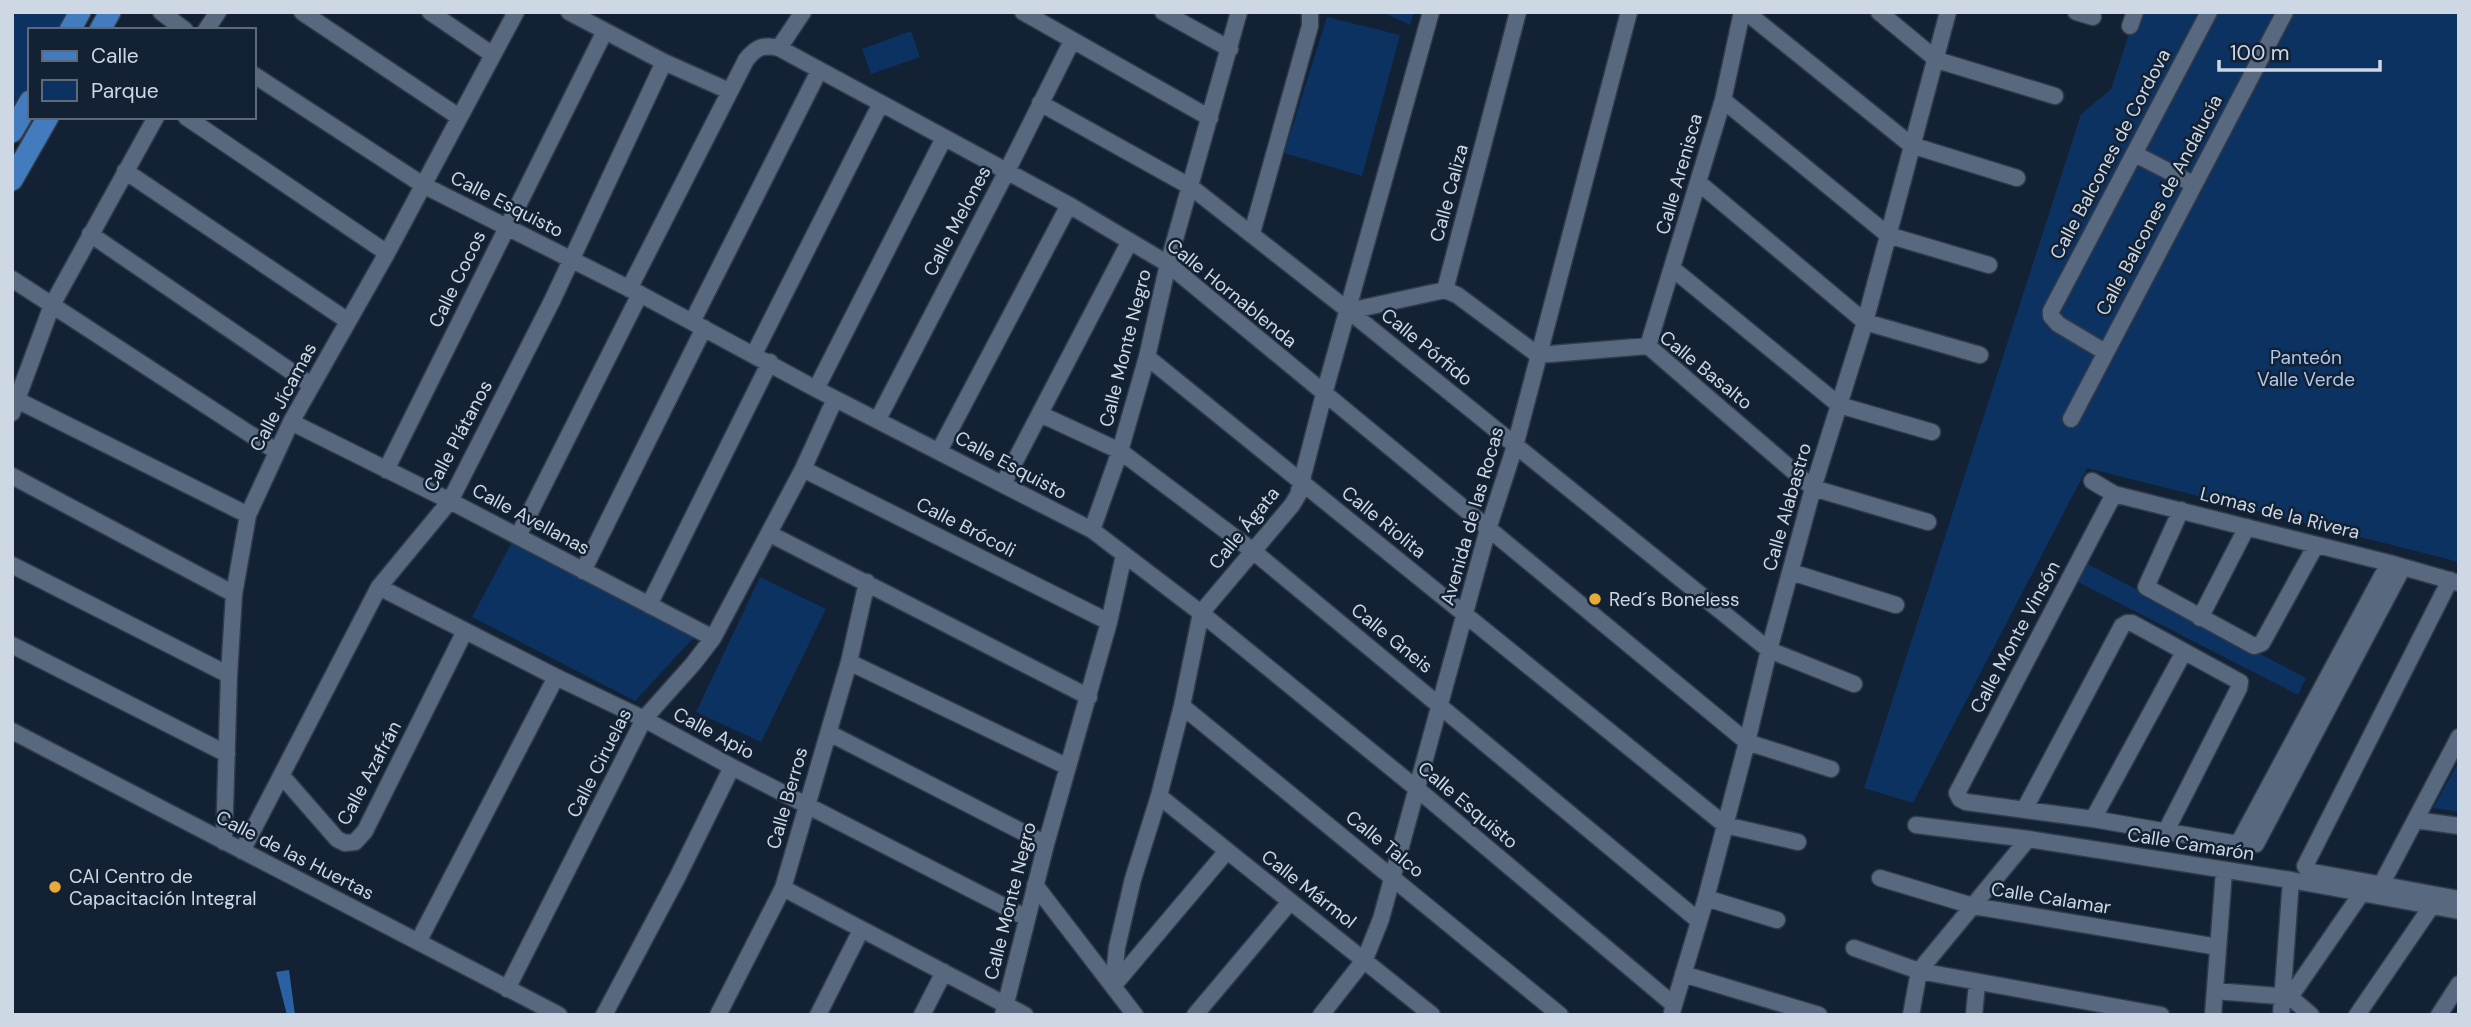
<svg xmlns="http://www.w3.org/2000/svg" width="2471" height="1027" viewBox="0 0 2471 1027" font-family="'DM Sans',sans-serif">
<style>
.green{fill:#0b3260}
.water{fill:#2b61a3}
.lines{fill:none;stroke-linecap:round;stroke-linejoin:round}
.minor-casing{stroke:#323b4b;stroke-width:19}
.major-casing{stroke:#323b4b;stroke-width:24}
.minor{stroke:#58697f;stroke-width:16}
.major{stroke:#437bbf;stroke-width:21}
.poi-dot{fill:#e9ab38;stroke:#132134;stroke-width:2.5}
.labels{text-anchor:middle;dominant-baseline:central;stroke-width:5;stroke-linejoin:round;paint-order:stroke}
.street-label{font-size:19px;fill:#ced8e4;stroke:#132134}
.park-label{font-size:19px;fill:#acc8ed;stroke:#132134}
.poi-label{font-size:19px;fill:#ced8e4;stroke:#132134;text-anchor:start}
</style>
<rect width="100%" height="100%" fill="#132134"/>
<!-- green -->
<path class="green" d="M12,12H82L72,30H30V104L12,134Z
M1382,12H1414L1410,25Z
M2136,12H2459V562L2087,468L1913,803L1864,788L2081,114L2111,89Z
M1327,17L1400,35L1362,176L1284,153Z
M911,31L920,57L871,74L862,49Z
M512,542L696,635L635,701L472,617Z
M2084,562L2306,678L2298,695L2074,580Z
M760,577L826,609L761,742L696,712Z
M2459,761V812L2433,808Z"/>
<!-- water -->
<path class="water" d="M289,970L295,1015H287L276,972Z"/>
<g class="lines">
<!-- minor casing -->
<g class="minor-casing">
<path id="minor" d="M161,12L185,30
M302,12L459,117
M430,12L493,55
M569,12L664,62L729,91
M1023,12L1210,118
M1163,12L1230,49
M1746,12L1911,145L2017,178
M1879,12L1937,60L2055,96
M2076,12L2093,17
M2130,26L2135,12
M206,30L218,12
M779,48L803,12
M254,75L423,185L640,294L816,389L1092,530L1201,613L1416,788L1674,1005
M1723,100L1888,235L1989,265
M1040,103L1191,187L1349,311L1769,650L1854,684
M186,117L387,253
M2135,154L2193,184
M125,171L348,321
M1699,183L1865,322L1980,355
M1252,233L1310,26V12
M90,234L311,385
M1673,269L1839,405L1932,432
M12,279L276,451
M629,289L746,60C756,47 764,44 779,48L1069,205L1168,264L1747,742L1831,769
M1445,290L1457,295L1538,355L1648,346L1813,488L1928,522
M1445,290L1518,12
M1349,311L1445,290
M692,322L819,71
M1648,346L1723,100L1742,12
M2105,352L2058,324L2051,316V311L2209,12
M754,354L880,105
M1147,357L1725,825L1798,842
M816,389L944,138
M17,400L248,515
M12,413L52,305L156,117
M1040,414L1120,451L1253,551L1699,921
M878,419L1007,171L1072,41
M2071,419L2285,12
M291,422L450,501L713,638
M939,451L1069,205
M803,469L1109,622
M386,470L605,31
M12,476L234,594
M2092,481L2114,494L2389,563L2459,583
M1003,484L1130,241
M2114,494L1957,793L1960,799L1966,802L2093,819L2238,844H2256L2403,567
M2181,510L2146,587L2254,646L2262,643L2316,545
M1092,530L1120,451L1147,357L1168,264L1239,12
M770,534L1089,697
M518,536L640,294
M12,565L229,675
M583,571L704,328
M1791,572L1896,605
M2450,580L2305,866L2308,871L2459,899
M379,587L556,677L644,719L732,767L1027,918
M649,605L770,362
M2200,618L2247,527
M12,645L227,754
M849,662L1068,767
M1182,706L1560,1015
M12,731L559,1015
M829,733L1046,844
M282,776L337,839L345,843L355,842L365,831L465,631
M1159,796L1432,1015
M2024,810L2122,626L2127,623H2132L2240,682L2239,688L2166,831
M2093,819L2184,652
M2415,820L2459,826
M1916,825L2028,839L2291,880L2459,911
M224,842L229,675L234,594L248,515L291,422L387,253L516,12
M2238,844L2389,563
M242,851L379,587L450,501L552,301L664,62
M1880,878L1973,906L2218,947
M1035,885L1135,1015
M2381,885L2459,737
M783,888L1025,1015
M1706,898L1777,920
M418,942L556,677
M1854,948L1919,971L2161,1015
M1683,974L1819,1015
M1114,985L1227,851
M1113,986L1117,947L1133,879L1159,796L1182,706L1201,613L1292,505L1298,495L1324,394L1431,12
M507,989L644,719L693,664L713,638L803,469L835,399
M2215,991L2290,997L2311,1015
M2290,997L2361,894
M1672,1012L1706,898L1747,742L1769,650L1813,488L1865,322L1948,12
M604,1015L678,876L732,767
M718,1015L783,888L849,662L867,582
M818,1015L861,930
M922,1015L944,972
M1003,1015L1046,844L1109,622L1124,555
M1195,1015L1290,902
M1321,1015L1365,959L1381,919L1488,529L1515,446L1629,12
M1911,1015L1919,971L2028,839
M1974,1015L1977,983
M2213,1015L2224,871
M2281,1015L2291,880
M2357,1015L2431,907
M2439,1015L2459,984"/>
</g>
<!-- major casing -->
<g class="major-casing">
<path id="major" d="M70,30L80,12
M100,30L110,12
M12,132L30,101
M12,180L48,117"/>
</g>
<!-- minor -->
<use href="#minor" class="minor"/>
<!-- major -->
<use href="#major" class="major"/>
</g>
<!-- markers -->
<g class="poi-dot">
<circle cx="1595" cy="599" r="7"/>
<circle cx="55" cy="887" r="7"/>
</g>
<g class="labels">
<!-- street labels -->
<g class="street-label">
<text transform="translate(2110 154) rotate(-62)">Calle Balcones de Cordova</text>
<text transform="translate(1679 174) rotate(-74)">Calle Arenisca</text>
<text transform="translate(1449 193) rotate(-75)">Calle Caliza</text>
<text transform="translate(507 204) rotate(27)">Calle Esquisto</text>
<text transform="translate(2159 205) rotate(-62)">Calle Balcones de Andalucía</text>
<text transform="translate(957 221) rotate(-62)">Calle Melones</text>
<text transform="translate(457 279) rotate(-64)">Calle Cocos</text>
<text transform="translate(1232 293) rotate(39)">Calle Hornablenda</text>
<text transform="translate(1427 347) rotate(39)">Calle Pórfido</text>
<text transform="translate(1125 348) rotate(-76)">Calle Monte Negro</text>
<text transform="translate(1706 370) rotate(39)">Calle Basalto</text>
<text transform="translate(283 397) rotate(-62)">Calle Jícamas</text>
<text transform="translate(458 436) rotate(-62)">Calle Plátanos</text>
<text transform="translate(1011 465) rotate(28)">Calle Esquisto</text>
<text transform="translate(1787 507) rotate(-74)">Calle Alabastro</text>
<text transform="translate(2280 513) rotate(14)">Lomas de la Rivera</text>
<text transform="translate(1472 516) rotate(-74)">Avenida de las Rocas</text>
<text transform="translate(531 519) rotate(28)">Calle Avellanas</text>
<text transform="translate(1384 522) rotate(39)">Calle Riolita</text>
<text transform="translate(966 527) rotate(27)">Calle Brócoli</text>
<text transform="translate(1244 528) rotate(-51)">Calle Ágata</text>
<text transform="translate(2015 637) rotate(-62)">Calle Monte Vinsón</text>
<text transform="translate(1392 638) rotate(39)">Calle Gneis</text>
<text transform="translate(714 733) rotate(28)">Calle Apio</text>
<text transform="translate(599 763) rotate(-63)">Calle Ciruelas</text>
<text transform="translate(369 773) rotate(-62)">Calle Azafrán</text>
<text transform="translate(787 798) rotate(-74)">Calle Berros</text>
<text transform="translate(1468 805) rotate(40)">Calle Esquisto</text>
<text transform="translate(1385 844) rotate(39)">Calle Talco</text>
<text transform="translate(2191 844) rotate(9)">Calle Camarón</text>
<text transform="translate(295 855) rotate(27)">Calle de las Huertas</text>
<text transform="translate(1309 889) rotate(38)">Calle Mármol</text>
<text transform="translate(2051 898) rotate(9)">Calle Calamar</text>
<text transform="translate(1010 901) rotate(-76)">Calle Monte Negro</text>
</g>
<!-- park labels -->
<g class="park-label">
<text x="2306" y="357">Panteón<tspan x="2306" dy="22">Valle Verde</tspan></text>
</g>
<!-- poi labels -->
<g class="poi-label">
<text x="1609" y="599">Red´s Boneless</text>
<text x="69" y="876">CAI Centro de<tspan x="69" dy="22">Capacitación Integral</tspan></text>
</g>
</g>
<!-- border -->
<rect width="2471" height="1027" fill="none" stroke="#ced8e4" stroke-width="28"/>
<!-- legend -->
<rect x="28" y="28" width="228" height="91" fill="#132134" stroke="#5e6a7a" stroke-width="2"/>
<rect x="42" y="51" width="35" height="10" fill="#437bbf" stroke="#5e6a7a" stroke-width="2"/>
<text x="91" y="63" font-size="21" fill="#ced8e4">Calle</text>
<rect x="42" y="80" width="35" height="21" fill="#0b3260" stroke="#5e6a7a" stroke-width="2"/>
<text x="91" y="98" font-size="21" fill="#ced8e4">Parque</text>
<!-- scale -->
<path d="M2219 60v10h161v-10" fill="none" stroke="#ced8e4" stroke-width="3.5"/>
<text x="2230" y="60" font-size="21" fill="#ced8e4" stroke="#132134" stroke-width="5" paint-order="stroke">100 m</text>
</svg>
